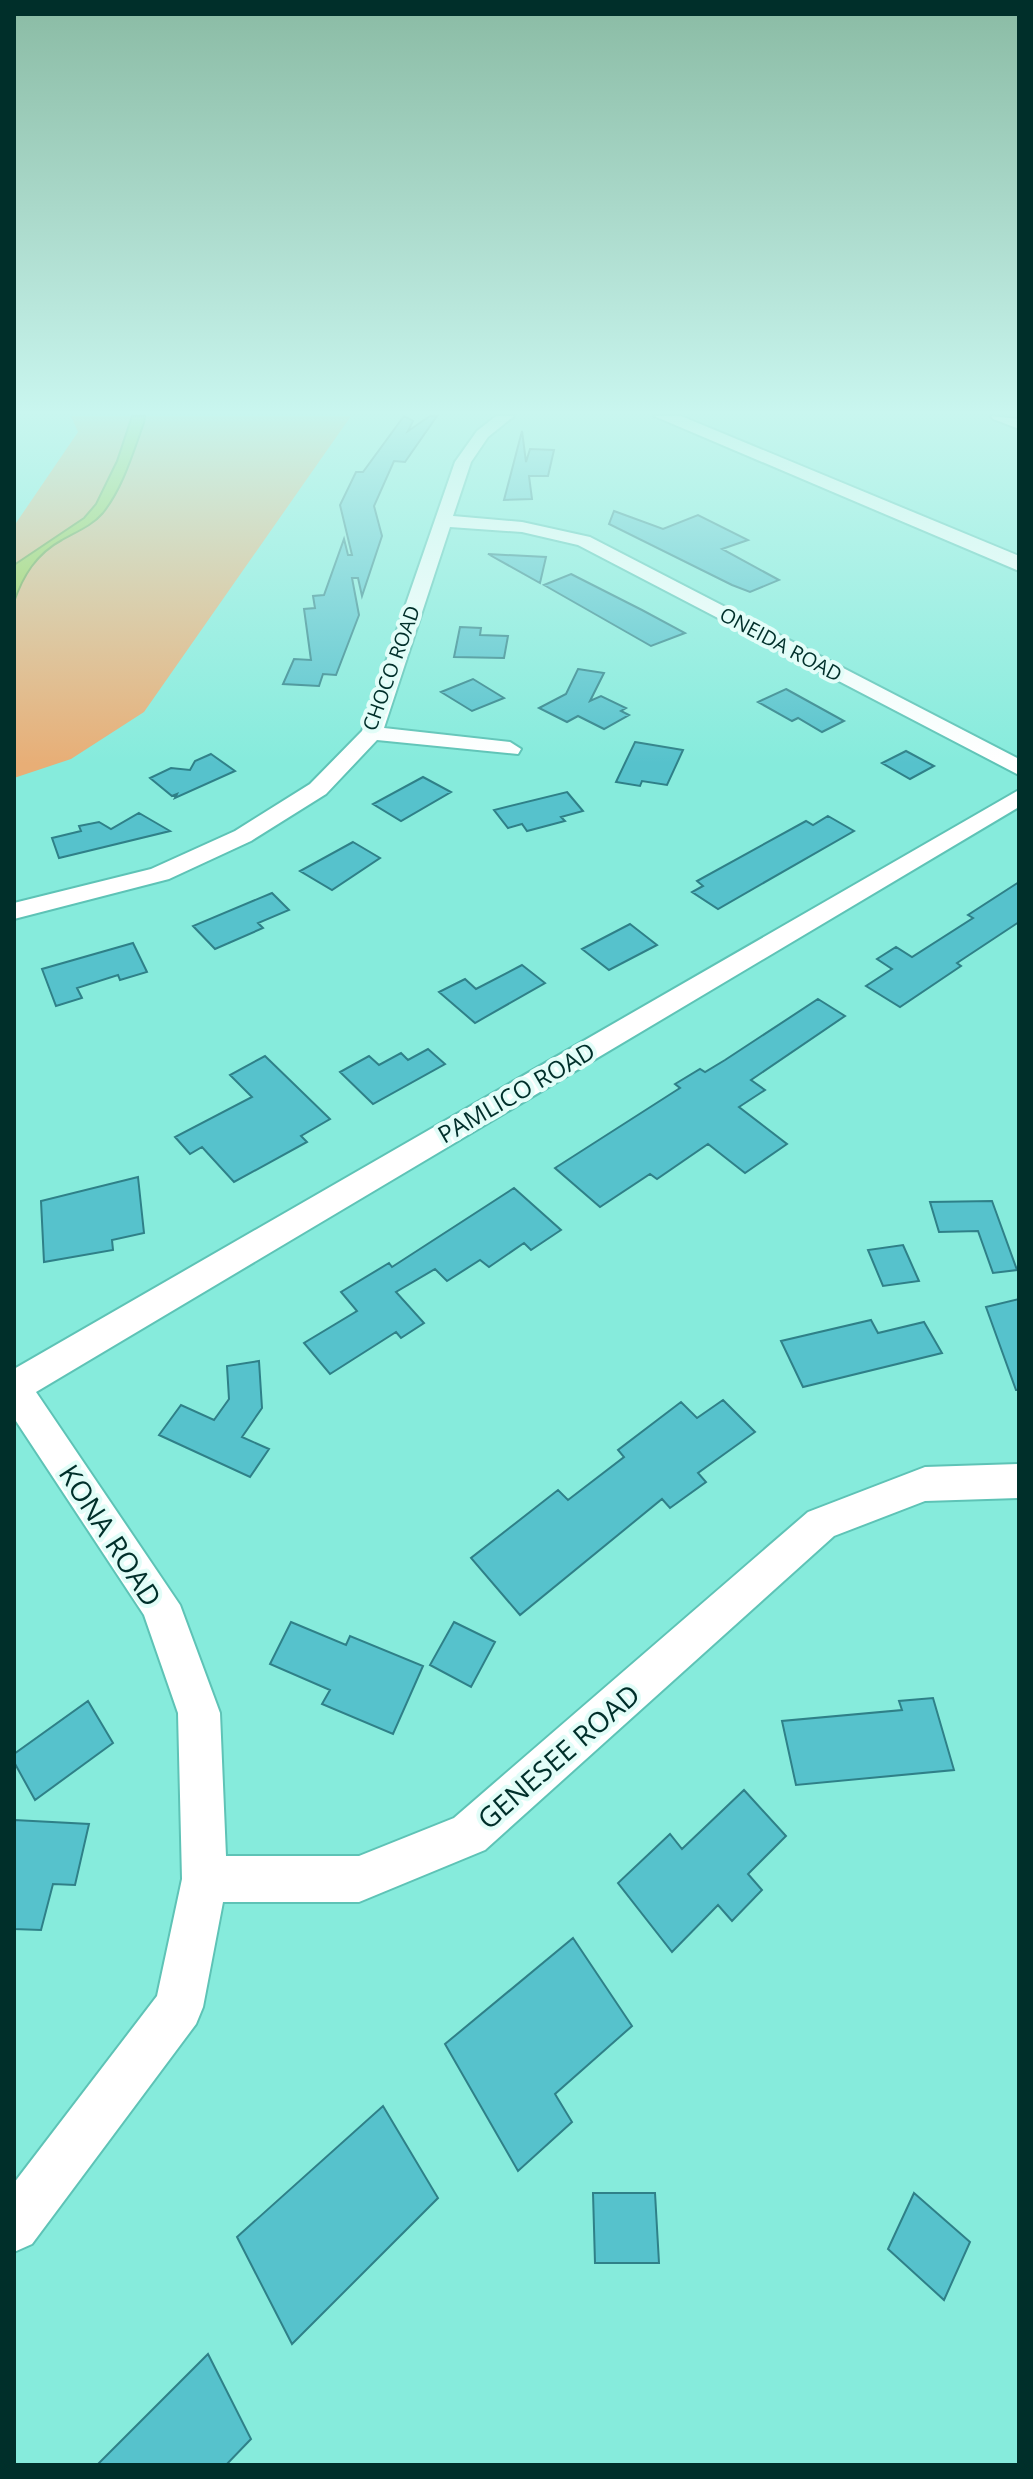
<svg xmlns="http://www.w3.org/2000/svg" width="1033" height="2479" viewBox="0 0 1033 2479" font-family="'Open Sans',sans-serif">
<style>
.green{fill:#e8ae76}
.water{fill:#9ec53d;stroke:#6f9837;stroke-width:2}
.building{fill:#56c2cc;stroke:#2f8088;stroke-width:2}
.lines{fill:none;stroke-linecap:round;stroke-linejoin:round}
.minor-casing{stroke:#5ec3b6;stroke-width:4}
.tertiary-casing{stroke:#5ec3b6;stroke-width:4}
.minor{fill:#fff;fill-rule:evenodd}
.tertiary{fill:#fff;fill-rule:evenodd}
.labels{text-anchor:middle;dominant-baseline:central;stroke-width:8;stroke-linejoin:round;paint-order:stroke}
.far-street-label{font-size:20px;fill:#002f2a;stroke:#e2fdf8}
.street-label{font-size:24px;fill:#002f2a;stroke:#e2fdf8}
.near-street-label{font-size:28px;fill:#002f2a;stroke:#e2fdf8}
</style>
<rect width="100%" height="100%" fill="#86ebdc"/>
<!-- green -->
<path class="green" d="M71,416H351L144,712L71,759L14,778V526L78,432Z"/>
<!-- water -->
<path class="water" d="M132,416H145L144,423C133,453 123,488 103,513C92,526 76,532 62,540C36,554 23,576 14,602V565L84,518L96,504L117,461Z"/>
<!-- building -->
<path class="building" d="M404,416L413,421L408,431L430,416H437L405,462L394,461L374,506L382,536L362,596L358,578H352L359,615L336,675L323,674L319,686L283,684L294,659L311,660L304,609L315,608L313,596L324,595L344,539L348,555H352L340,505L356,472H363Z
M522,431L526,462L530,449L554,450L548,476H529L532,499L504,500Z
M614,511L663,529L698,515L748,540L722,549L779,580L750,592L732,585L609,524Z
M488,554L546,557L540,583Z
M571,574L642,610L685,633L651,646L544,585Z
M460,627L481,628L480,635L508,636L504,658L454,657Z
M578,669L604,673L590,701L601,696L626,708L621,711L629,715L604,729L578,716L567,722L539,708L566,694Z
M473,679L504,698L472,711L441,692Z
M786,689L844,721L822,732L798,718L792,721L758,702Z
M635,742L683,750L667,785L642,781L640,786L616,782Z
M906,751L934,766L910,779L882,763Z
M211,754L235,771L175,798L177,794L172,796L150,778L171,768L190,770L195,761Z
M423,777L451,792L401,821L373,804Z
M567,792L583,811L561,817L565,821L527,831L522,824L508,828L494,810Z
M139,813L170,831L59,858L52,838L81,831L79,826L99,822L111,829Z
M828,816L854,831L718,909L692,892L703,886L697,881L806,821L813,825Z
M353,842L380,858L332,890L300,871Z
M1019,882V922L957,963L961,966L900,1007L866,986L892,969L877,959L896,947L912,957L973,918L968,915Z
M272,893L289,910L258,923L263,928L215,949L193,926Z
M630,924L657,945L609,970L582,949Z
M133,943L147,972L120,980L118,975L77,988L82,998L56,1006L42,969Z
M522,965L545,983L475,1023L439,992L465,979L476,989Z
M818,999L845,1016L751,1080L765,1090L739,1107L787,1144L745,1173L708,1144L657,1179L650,1174L600,1207L555,1168L680,1088L675,1084L700,1069L705,1072L725,1060Z
M428,1049L445,1064L373,1104L340,1072L369,1056L379,1065L401,1053L408,1060Z
M265,1056L330,1119L301,1136L307,1142L234,1182L202,1147L190,1154L175,1137L252,1097L230,1075Z
M138,1177L144,1233L112,1240L113,1250L44,1262L41,1201Z
M514,1188L561,1230L531,1250L524,1243L489,1267L480,1260L447,1281L435,1269L396,1292L424,1323L401,1338L396,1332L330,1374L304,1343L357,1311L341,1292L389,1263L392,1267Z
M992,1201L1017,1270L993,1273L978,1231L939,1232L930,1202Z
M903,1245L919,1281L883,1286L868,1250Z
M1019,1299V1390H1016L986,1307Z
M871,1320L878,1333L924,1322L942,1353L803,1387L781,1341Z
M259,1361L262,1408L242,1437L269,1449L250,1477L159,1435L181,1405L214,1420L229,1399L227,1366Z
M723,1400L755,1432L698,1473L706,1482L670,1508L662,1499L520,1615L471,1558L558,1490L568,1500L624,1457L618,1450L681,1402L697,1418Z
M291,1622L346,1645L350,1636L423,1666L393,1734L322,1704L330,1690L270,1664Z
M454,1622L495,1642L471,1687L430,1665Z
M933,1698L954,1770L796,1785L782,1721L902,1710L899,1701Z
M88,1701L113,1743L35,1800L14,1762V1754Z
M744,1790L786,1836L748,1874L762,1890L732,1921L718,1905L672,1952L618,1883L670,1834L682,1849Z
M14,1820L89,1824L75,1885L53,1884L41,1930L14,1929Z
M573,1938L632,2026L555,2094L572,2122L518,2171L445,2044Z
M383,2106L438,2198L292,2344L237,2237Z
M593,2193H655L659,2263H595Z
M914,2193L970,2242L944,2300L888,2249Z
M208,2354L251,2439L226,2465H97Z"/>
<g class="lines">
<!-- minor casing -->
<g class="minor-casing">
<path id="minor" d="M496,416H514L488,437L471,462L453,516L522,522L590,537L1019,759V775L578,545L522,532L450,527L384,728L510,742L521,749L518,754L377,740L326,794L251,841L169,879L14,919V903L151,869L235,831L310,784L362,731L455,462L477,431Z
M991,416L1019,419V429L993,419Z
M1019,790V807L36,1392L180,1605L220,1713L226,1856H359L454,1818L808,1512L925,1467L1019,1464V1498L925,1501L834,1536L485,1850L359,1902H223L203,2007L196,2024L32,2244L14,2252V2183L157,1996L182,1879L178,1713L144,1615L14,1418V1369Z"/>
</g>
<!-- tertiary casing -->
<g class="tertiary-casing">
<path id="tertiary" d="M654,416H681L1019,556V571Z"/>
</g>
<!-- minor -->
<use href="#minor" class="minor"/>
<!-- tertiary -->
<use href="#tertiary" class="tertiary"/>
</g>
<!-- sky -->
<linearGradient id="sky" x2="0" y2="1"><stop stop-color="#8abba4"/><stop offset="0.54" stop-color="#c9f6ef"/><stop offset="1" stop-color="#c9f6ef" stop-opacity="0"/></linearGradient>
<rect width="1033" height="764" fill="url(#sky)"/>
<g class="labels">
<!-- far-street labels -->
<g class="far-street-label">
<text transform="translate(781 644) rotate(28)">ONEIDA ROAD</text>
<text transform="translate(391 668) rotate(-70)">CHOCO ROAD</text>
</g>
<!-- street labels -->
<g class="street-label">
<text transform="translate(516 1092) rotate(-30)">PAMLICO ROAD</text>
</g>
<!-- near-street labels -->
<g class="near-street-label">
<text transform="translate(111 1535) rotate(57)">KONA ROAD</text>
<text transform="translate(558 1756) rotate(-41)">GENESEE ROAD</text>
</g>
</g>
<!-- border -->
<rect width="1033" height="2479" fill="none" stroke="#002f2a" stroke-width="32"/>
</svg>
